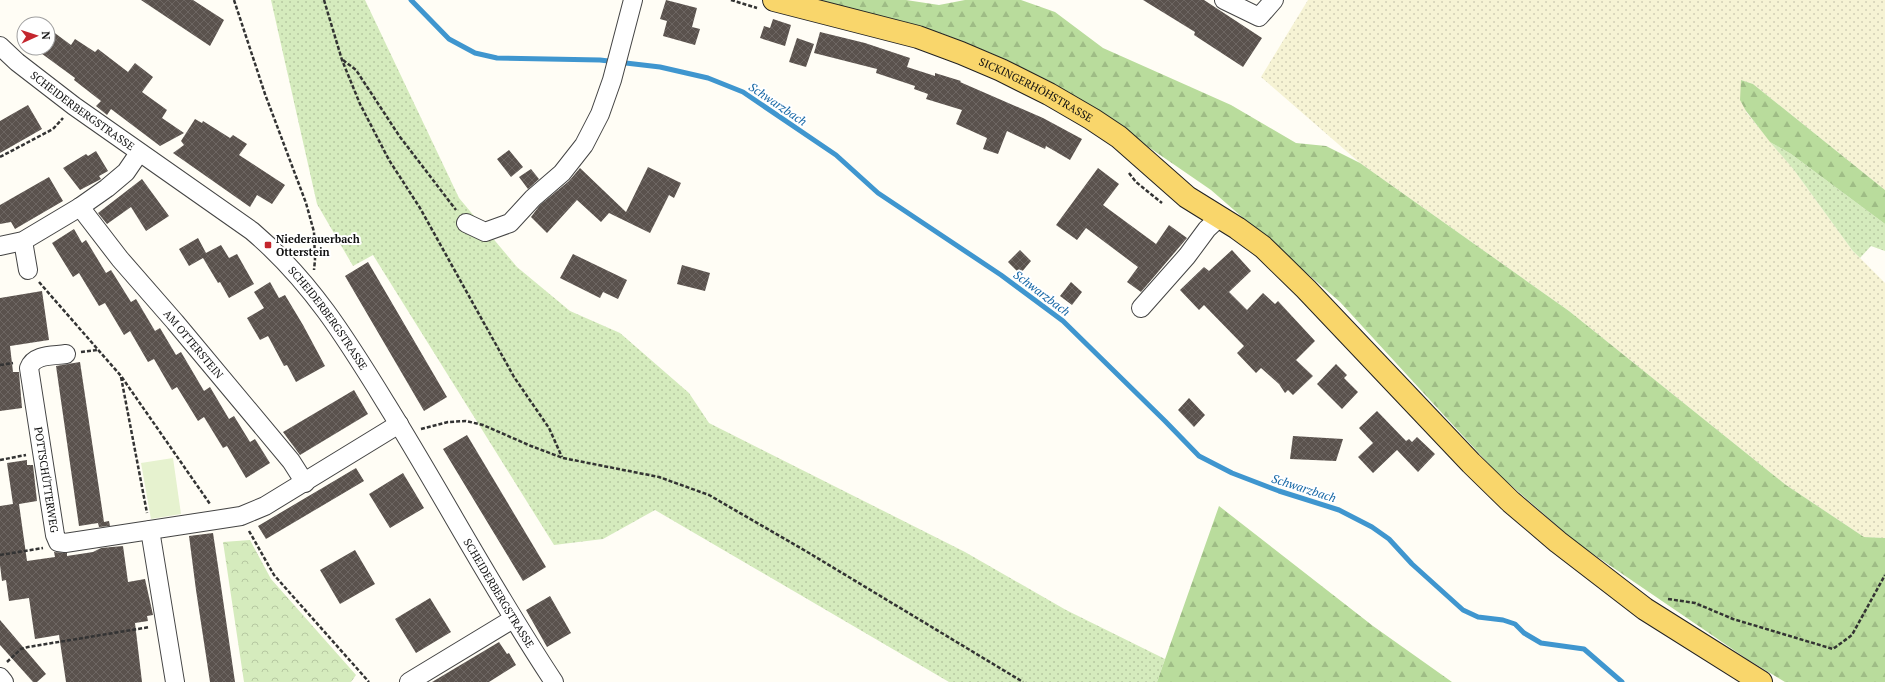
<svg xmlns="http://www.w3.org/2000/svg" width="1885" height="682" viewBox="0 0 1885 682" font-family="'PT Serif',serif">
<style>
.farmland{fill:url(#farmland-dots)}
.grass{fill:url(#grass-dots)}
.forest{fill:url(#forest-firs)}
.park{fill:url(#park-crowns)}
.pitch{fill:#e6f2cf}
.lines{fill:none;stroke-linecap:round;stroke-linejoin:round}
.stream{stroke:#3f96cf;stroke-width:5}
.building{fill:url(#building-cross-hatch)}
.minor-casing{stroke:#444;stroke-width:20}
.major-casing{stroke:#222;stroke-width:24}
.path{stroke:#333;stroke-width:2.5;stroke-dasharray:4 2;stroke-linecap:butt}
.minor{stroke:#fff;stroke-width:18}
.major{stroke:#f9d66b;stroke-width:22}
.poi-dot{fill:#c4262e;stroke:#fff;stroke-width:1.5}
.labels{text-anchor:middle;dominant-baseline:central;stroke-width:4;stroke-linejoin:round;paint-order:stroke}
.street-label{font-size:11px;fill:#111;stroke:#fff}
.poi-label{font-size:11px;font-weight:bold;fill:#111;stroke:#fff;text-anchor:start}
.water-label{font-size:12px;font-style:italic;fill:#1768a6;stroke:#fff}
</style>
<defs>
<pattern id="farmland-dots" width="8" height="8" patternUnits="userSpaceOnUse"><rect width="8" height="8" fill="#f6f3d4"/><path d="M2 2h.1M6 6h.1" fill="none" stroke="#d2cfb5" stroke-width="1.8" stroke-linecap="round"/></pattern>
<pattern id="grass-dots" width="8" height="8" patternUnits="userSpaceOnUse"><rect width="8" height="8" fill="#d5ebbd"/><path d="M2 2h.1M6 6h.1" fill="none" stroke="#b6c8a1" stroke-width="1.8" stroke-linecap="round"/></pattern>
<pattern id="forest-firs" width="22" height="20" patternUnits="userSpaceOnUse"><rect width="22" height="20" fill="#b9dc9c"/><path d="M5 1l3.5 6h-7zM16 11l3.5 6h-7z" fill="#9ebc85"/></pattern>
<pattern id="park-crowns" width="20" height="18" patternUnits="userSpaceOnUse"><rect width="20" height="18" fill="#d5ebbd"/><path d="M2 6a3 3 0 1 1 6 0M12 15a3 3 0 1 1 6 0" fill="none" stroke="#b6c8a1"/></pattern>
<pattern id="building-cross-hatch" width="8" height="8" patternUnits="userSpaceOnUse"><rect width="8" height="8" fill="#5a524d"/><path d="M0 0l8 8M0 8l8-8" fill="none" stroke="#6d6662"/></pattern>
</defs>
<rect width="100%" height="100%" fill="#fffdf5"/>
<!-- farmland -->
<path class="farmland" d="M1308,0H1885V190L1753,84L1741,80L1746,112L1794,170L1852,250L1885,283V538L1864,537L1786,485L1569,311L1360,163L1261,77Z"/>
<!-- grass -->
<path class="grass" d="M271,0H365L459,198L517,267L570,311L620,333L689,393L709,423L965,552L1066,610L1165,659L1157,682H949L655,510L603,539L554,545L373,255L353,266L317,204Z
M1770,142L1791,154L1885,224V251L1871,246L1860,258L1852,250L1794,170Z"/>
<!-- forest -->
<path class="forest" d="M821,0H906L939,5L965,0H1021L1055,12L1103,48L1231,105L1296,143L1326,146L1360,163L1569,311L1786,485L1864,537L1885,538V682H1785L1747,659L1577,543L1497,473L1340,302L1211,190L1102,115L1042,79L993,54L941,33Z
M1741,80L1753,84L1885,190V224L1791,154L1770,142L1746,111L1740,100Z
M1219,506L1373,626L1452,682H1157Z"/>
<!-- park -->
<path class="park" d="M250,540L271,579L356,675L351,682H244L223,542Z"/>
<!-- pitch -->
<path class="pitch" d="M173,458L181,514L151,519L141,463Z"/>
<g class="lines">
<!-- stream -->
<path class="stream" d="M411,0L449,39L475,53L497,58L600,60L660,67L708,78L743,92L836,155L878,193L1001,275L1063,321L1165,421L1199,456L1232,473L1279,491L1339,510L1372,527L1389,539L1412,564L1463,610L1478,617L1503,620L1515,624L1524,633L1541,643L1584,649L1622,682"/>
</g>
<!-- building -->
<path class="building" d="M141,0H193L224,20L210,46Z
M666,0L697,8L692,27L700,29L695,45L663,36L667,21L660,19Z
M1143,0H1204L1262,38L1243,67L1194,35L1195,32Z
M773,19L791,25L785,46L760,38L764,26L770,28Z
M48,28L71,45L75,39L95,52L98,49L128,72L135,63L153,77L142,92L167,110L162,118L184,133L160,146L111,109L107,115L96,106L101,101L74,80L75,78L34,48H48Z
M820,32L865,43L910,58L907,67L935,76V73L961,81L960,82L1043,118L1082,139L1070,160L1046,146L1045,149L1007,131L998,154L983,149L987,138L956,124L962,110L926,99L928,94L914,89L915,86L876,73L877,69L814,53Z
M797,38L814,44L806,67L789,62Z
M28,105L42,129L0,153V121Z
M195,119L202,123L203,121L230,138L233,135L247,144L239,155L285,185L272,204L257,195L250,207L173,153L184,145L181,141Z
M509,150L523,167L511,177L497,159Z
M96,151L108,171L99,176L101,179L80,190L63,168L86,154L88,156Z
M648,167L681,183L674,198L669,195L650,233L609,213L601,222L577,200L547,233L531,217L540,205L569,181L580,168L626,212Z
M1098,168L1119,184L1103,205L1156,244L1169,225L1187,238L1141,292L1127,282L1138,267L1086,228L1077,240L1056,225Z
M531,169L539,179L528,189L519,177Z
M49,177L63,201L15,229L11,222L0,224V205Z
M142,179L169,216L146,231L131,207L107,224L98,213Z
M74,229L82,243L86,240L106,273L111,270L131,302L136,299L155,331L160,328L176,355L181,352L204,391L210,387L229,419L234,416L250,442L255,439L270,463L246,478L227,446L223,448L204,417L198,421L177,387L172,390L154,359L148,362L130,331L124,335L105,303L99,306L79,273L73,277L52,243Z
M198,238L206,253L221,245L229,258L237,254L254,284L229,298L220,282L218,283L203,258L189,266L179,249Z
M1020,250L1031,261L1020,274L1008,262Z
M1232,250L1251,271L1229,292L1247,310L1263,293L1275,304L1278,301L1315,341L1296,360L1313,376L1293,395L1288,390L1285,393L1279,384L1261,368L1256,373L1237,353L1244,346L1204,305L1199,310L1180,290L1204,267L1209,271Z
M573,254L627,280L618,299L603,292L600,298L560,278Z
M368,262L447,397L424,411L345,276Z
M682,265L710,273L705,291L677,284Z
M270,282L279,298L285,295L303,325L325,366L296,382L287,365L284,366L268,336L260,340L247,318L264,308L254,292Z
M1071,282L1082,292L1072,305L1060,296Z
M42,291L49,340L10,346L13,372H19L22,408L0,411V298Z
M80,362L104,522L109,521L110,526L99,527L98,523L79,526L56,366Z
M1336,364L1347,375L1344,378L1358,392L1342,409L1317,384Z
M354,390L368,414L300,455L283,432Z
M1189,398L1205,415L1194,427L1178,410Z
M1377,411L1406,441L1409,439L1412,442L1417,437L1435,454L1418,472L1397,450L1373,473L1358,457L1373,443L1359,428Z
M467,435L546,567L523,581L443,449Z
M1293,436L1343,439L1336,461L1290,459Z
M27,460V465H33L37,501L19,504L27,561L55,557L54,552L67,553V556L93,552L101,548L123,546L128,582L145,579L153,615L147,616L148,621L135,623L142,682H66L59,635L35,639L29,598L9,601L6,580L2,581L0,565V506L13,504L7,463Z
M356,468L364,481L266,539L258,526Z
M403,473L424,508L390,528L369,494Z
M213,533L221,586L235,682H210L196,590L189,536Z
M355,550L375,584L340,604L320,570Z
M550,596L571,633L547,647L526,610Z
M430,598L451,632L416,653L395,619Z
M0,620L46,674L37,682H33L0,645Z
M499,642L507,654L509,653L516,665L489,682H432Z"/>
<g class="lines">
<!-- minor casing -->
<g class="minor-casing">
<g id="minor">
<path d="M1224,0L1259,17L1274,0"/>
<path id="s1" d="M0,46L17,62L74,106L252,231C311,281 347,340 387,405C444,497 494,592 554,682"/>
<path id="s2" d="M80,207L120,259L175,322L291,461L305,483"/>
<path d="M466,223L485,232L510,223L533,198L562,173L584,145L600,114L612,80L633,0"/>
<path d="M23,241L28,270"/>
<path d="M0,246L23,241L80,207L107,188L126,172L139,153"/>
<path d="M1141,308L1187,256L1207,229L1220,217"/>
<path id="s3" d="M66,354C53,356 34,354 29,368L55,535L58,542L65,543L241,516L265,506L399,424"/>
<path d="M150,530L175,682"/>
<path d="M0,677L4,682"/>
<path d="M409,682L513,619"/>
</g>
</g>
<!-- major casing -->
<g class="major-casing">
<g id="major">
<path id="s4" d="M774,0L918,37L961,53L1001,70L1049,94L1092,119L1119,137L1187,197L1237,228L1263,247L1306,289L1471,463L1511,502L1558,542L1645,609L1761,682"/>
</g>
</g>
<!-- path -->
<path class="path" d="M234,0L265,94L306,203L314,232L315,260L314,270
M324,0L342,60L360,104L389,160L420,208L514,377L549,428L562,457
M731,0L757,8
M343,60L356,70L400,137L456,210
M0,157L53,129L63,118
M1129,173L1136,182L1162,203
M39,282L121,376L210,504
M81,352L98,350
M0,365L13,363
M121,377L147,513
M421,429L448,422L466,421L483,425L531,446L563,458L659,477L709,495L809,553L1023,682
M0,460L26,455
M249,531L274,575L369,682
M0,555L43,548
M1668,599L1695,603L1733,619L1833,649L1852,635L1885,575
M7,662L21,649L28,647L150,627"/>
<!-- minor -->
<use href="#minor" class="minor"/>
<!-- major -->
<use href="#major" class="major"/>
</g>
<!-- markers -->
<rect class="poi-dot" x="264" y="241" width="8" height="8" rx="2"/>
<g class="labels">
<!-- street labels -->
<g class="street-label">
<text stroke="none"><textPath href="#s4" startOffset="278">SICKINGERHÖHSTRASSE</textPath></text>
<text stroke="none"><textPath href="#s1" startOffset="105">SCHEIDERBERGSTRASSE</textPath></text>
<text stroke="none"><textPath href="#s1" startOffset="429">SCHEIDERBERGSTRASSE</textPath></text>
<text stroke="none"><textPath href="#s2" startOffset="178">AM OTTERSTEIN</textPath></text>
<text stroke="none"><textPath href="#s3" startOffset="155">POTTSCHÜTTERWEG</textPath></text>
<text stroke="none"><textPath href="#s1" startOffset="753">SCHEIDERBERGSTRASSE</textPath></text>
</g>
<!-- poi labels -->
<g class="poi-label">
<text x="276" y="239">Niederauerbach<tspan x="276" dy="13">Otterstein</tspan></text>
</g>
<!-- water labels -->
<g class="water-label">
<text transform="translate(778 104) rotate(34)">Schwarzbach</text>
<text transform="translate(1042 293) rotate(37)">Schwarzbach</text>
<text transform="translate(1304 488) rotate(18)">Schwarzbach</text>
</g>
</g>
<!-- north arrow -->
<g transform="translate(36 36) rotate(87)"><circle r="19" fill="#ffffff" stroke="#a0a0a0"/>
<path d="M0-3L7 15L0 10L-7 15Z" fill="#c4262e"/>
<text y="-6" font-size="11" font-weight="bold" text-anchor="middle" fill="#111111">N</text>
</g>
</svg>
